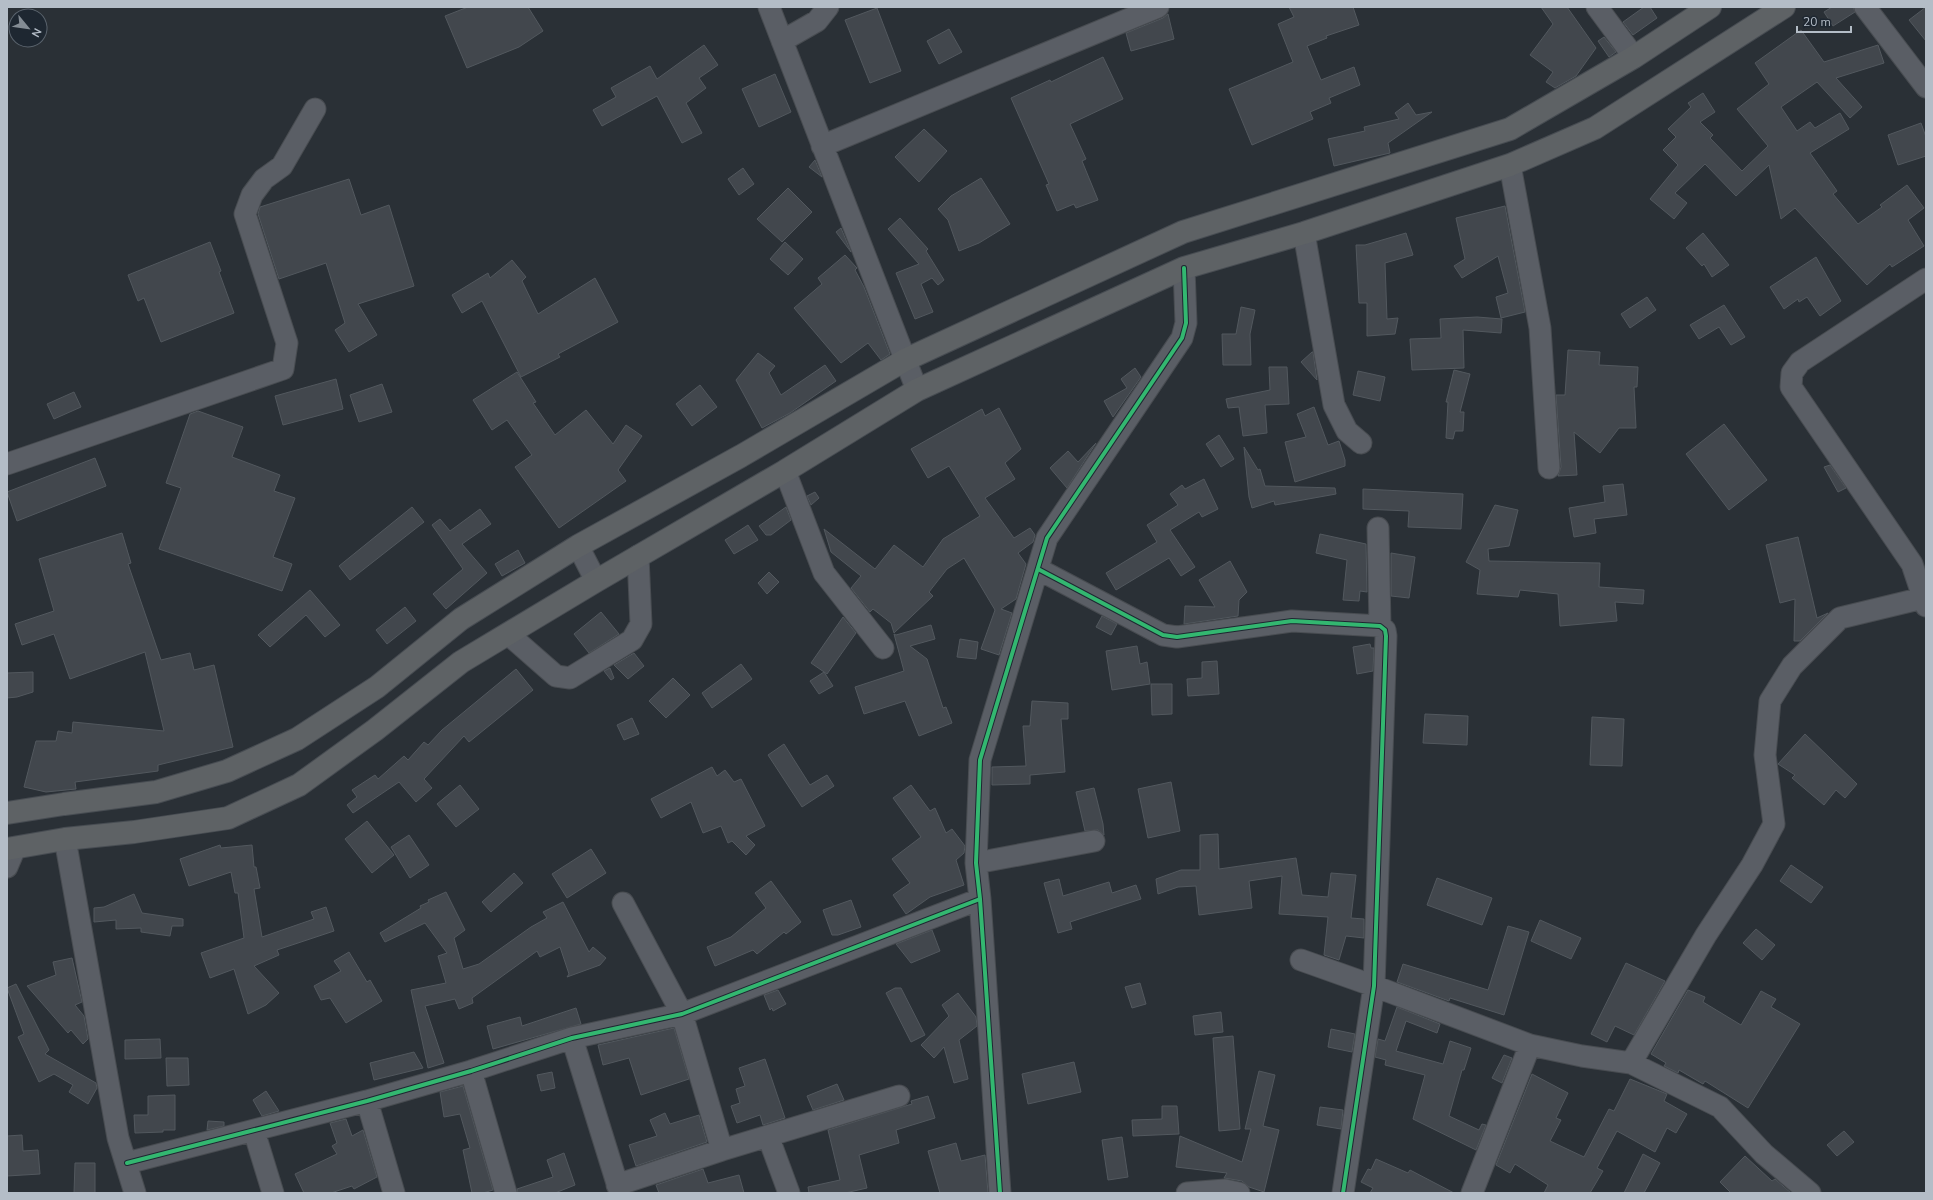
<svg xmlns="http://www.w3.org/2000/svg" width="1933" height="1200" viewBox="0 0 1933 1200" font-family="'Nunito Sans',sans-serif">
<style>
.building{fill:#42474d;stroke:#52585e}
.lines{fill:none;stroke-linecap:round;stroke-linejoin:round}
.minor-casing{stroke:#484c51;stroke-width:23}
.highway-casing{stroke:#474c52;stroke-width:24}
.minor{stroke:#5a5e65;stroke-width:21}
.highway{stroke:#5e6265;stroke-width:22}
.cycleway-casing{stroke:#1e2731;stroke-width:6}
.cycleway{stroke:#33b770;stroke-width:4}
</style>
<rect width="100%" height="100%" fill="#2a3036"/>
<!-- building -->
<path class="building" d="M468,7H528L543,31L519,47L467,68L445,16Z
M1289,7H1353L1359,25L1326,36L1327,38L1307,46L1321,80L1354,67L1360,85L1329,98L1331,103L1310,112L1313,119L1252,145L1229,89L1293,62L1278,24L1294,17Z
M1541,7H1567L1596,48L1576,76L1555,88L1546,82L1553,72L1530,55L1553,24Z
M1644,7H1650L1657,18L1633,35L1623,22Z
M1832,7H1853L1855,12L1833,26L1824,12Z
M1926,7V41L1909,20Z
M877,8L901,71L870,83L845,20Z
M1168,14L1174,39L1131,51L1126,33L1163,18Z
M949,29L962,52L939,64L927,41Z
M1801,30L1824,62L1878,45L1884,63L1836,78L1862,107L1850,118L1817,82L1781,107L1797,131L1810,122L1815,128L1840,113L1849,129L1810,153L1837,191L1833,194L1858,224L1882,207L1880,205L1907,185L1924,208L1908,220L1924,246L1892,267L1890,264L1867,285L1795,208L1781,219L1769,165L1736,196L1705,164L1675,193L1687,203L1674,219L1650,199L1678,165L1663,150L1676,137L1668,129L1691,107L1688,103L1703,93L1715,112L1700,122L1713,135L1710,138L1742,171L1768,146L1737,109L1769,84L1755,63Z
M1604,37L1616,52L1609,57L1598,41Z
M704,45L718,65L699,78L706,88L686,103L702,133L682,143L657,96L602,126L593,110L616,97L611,88L650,66L657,79Z
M1103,57L1123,99L1070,124L1086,159L1082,161L1098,200L1076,208L1074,204L1057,211L1046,185L1049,184L1011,98L1050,80L1051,82Z
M775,74L791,112L759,127L742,89Z
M1408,103L1416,115L1432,112L1388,143L1390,153L1334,166L1328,139L1365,131L1364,127L1399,119L1395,113Z
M1921,123L1926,137V156L1898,165L1888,135Z
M924,129L947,151L919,182L895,157Z
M815,160L822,177L809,167Z
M743,168L754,184L739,195L728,179Z
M981,178L1010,224L979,243L959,251L948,220L938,209L951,196Z
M349,179L361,215L389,205L414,286L358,304L377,335L349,352L335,330L345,323L326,263L279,279L258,214L260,207Z
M788,188L812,212L782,242L757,219Z
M1505,206L1525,312L1501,318L1496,297L1508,293L1498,256L1462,278L1454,266L1465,259L1456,218Z
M900,218L928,249L926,251L944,280L938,285L932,278L921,284L933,312L915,319L896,273L919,264L888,229Z
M841,228L851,252L836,232Z
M1406,233L1413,255L1385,263L1387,319L1398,318L1395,334L1367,336V303H1359L1356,245H1365Z
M1703,233L1729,265L1712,277L1704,264L1702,266L1686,248Z
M210,242L221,271L219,272L234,313L161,342L144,298L138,301L128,275Z
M785,242L803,259L788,275L770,259Z
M845,255L857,268L855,270L864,287L890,354L881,360L868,343L841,363L794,308L822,284L818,278Z
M1816,257L1841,301L1820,316L1807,297L1799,302L1798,299L1784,309L1770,287Z
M512,260L526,277L522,281L538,314L595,278L618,322L558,354L560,357L521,377L482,301L462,313L452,295L488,273L490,278Z
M1647,297L1656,310L1630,328L1621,314Z
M1724,305L1745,337L1731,345L1719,327L1699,339L1690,325Z
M1241,307L1255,310L1250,334L1251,365H1223L1222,334H1236Z
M1477,317L1502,319L1501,333L1463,330L1464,368L1412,370L1410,339L1441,338L1440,319Z
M1568,350L1600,352L1599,365L1638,367L1637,387H1634L1636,428H1619L1600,453L1574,432L1577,475L1558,476L1561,467L1556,395H1565Z
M1312,352H1313L1317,380L1301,362Z
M758,353L775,366L769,373L781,395L825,365L836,381L790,413L762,428L736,380Z
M1269,367H1287L1289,404L1265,405L1267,433L1243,436L1239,407L1228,408L1226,399L1270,390Z
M1135,368L1141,377L1113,417L1104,401L1127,388L1121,379Z
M1454,370L1470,374L1460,412H1464L1463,431H1455L1453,439L1446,438L1448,402H1446Z
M1358,371L1385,377L1380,401L1353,395Z
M517,372L536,402L533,403L555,435L586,410L613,444L626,425L642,436L618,470L626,481L559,528L515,467L532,455L507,420L492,430L473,400Z
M336,379L343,409L283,425L275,396Z
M382,384L392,412L359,422L350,395Z
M700,385L717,407L692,426L676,404Z
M74,392L81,407L54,419L47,404Z
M1314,407L1328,445L1339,441L1345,460V466L1295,482L1285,442L1306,437L1297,414Z
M999,408L1021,449L1005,463L1015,479L985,498L1014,538L1030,528L1035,535L1033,542L1018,553L1026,564L1016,599L1001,609L1012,613L999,655L981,649L995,610L964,558L947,569L929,592L933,596L894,633L891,623L873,609L870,612L851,588L861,576L831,552L824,529L875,569L894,545L923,567L943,539L980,516L949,466L928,478L911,449L982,409L985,416Z
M198,411L243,427L232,457L280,475L274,491L295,498L273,557L292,564L282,591L159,549L181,488L166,483L190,414Z
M1724,424L1767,480L1729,510L1686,454Z
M1219,435L1234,459L1221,467L1206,444Z
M1096,443L1067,488L1050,468L1068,451L1078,462Z
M1244,447L1258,470L1260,469L1265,486L1335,488L1336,494L1275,505L1274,501L1252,508L1249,497Z
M95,458L106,486L17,521L7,492Z
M1830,465L1846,488L1838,492L1824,467Z
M1204,479L1218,509L1202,517L1199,512L1170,530L1195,567L1181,576L1169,558L1116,590L1106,573L1157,542L1147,525L1178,505L1170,494L1182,485L1185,489Z
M1623,484L1627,515L1594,519L1596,533L1574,537L1569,508L1605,502L1603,486Z
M1363,489L1463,494L1461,529L1408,527L1409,511L1363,509Z
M815,492L819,498L811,505L807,496Z
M1495,505L1518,510L1509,546L1488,549L1489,561L1600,563L1599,587L1644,590L1643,604L1615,602L1617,621L1560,626L1558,594L1520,590L1518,597L1477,594L1480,570L1466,562Z
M412,507L424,522L350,580L339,566Z
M786,507L791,520L771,535H766L759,526Z
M480,509L491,524L462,544L487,573L446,609L433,594L463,569L432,525L440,519L450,531Z
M748,525L758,540L734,554L725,540Z
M122,533L131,563L128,564L161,660L190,653L194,670L214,665L233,747L158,765V771L75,782L76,789L46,792L24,787L36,741H56L58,731L72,733L73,722L164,731L145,652L70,679L54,634L22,645L15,624L54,611L39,559Z
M1320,534L1366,544L1367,592L1360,591L1359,601L1343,600L1347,560L1316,553Z
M1798,537L1817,618L1828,613L1800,641H1794L1795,599L1780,603L1766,545Z
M518,550L525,563L502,576L495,564Z
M1391,553L1415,557L1409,598L1391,596Z
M1230,561L1247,592L1239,600L1238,616L1184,624L1185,606L1215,607L1199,580Z
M769,572L779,582L767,594L758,583Z
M310,590L340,625L325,637L306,615L270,647L258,635Z
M405,607L416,621L387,644L376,630Z
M601,612L619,634L589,653L574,634Z
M1102,616L1117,624L1111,635L1096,627Z
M843,617L856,633L827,674L811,663Z
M931,625L935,639L910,646L927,659L943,708L946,707L952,723L919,736L905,701L864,714L855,687L904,671L894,634L896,635Z
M960,639L978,642L976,659L957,657Z
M1370,644L1371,648H1374L1373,671L1357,674L1353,647Z
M1137,646L1140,664L1147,662L1150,684L1112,690L1106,651Z
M634,653L644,666L628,679L614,665Z
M1217,661L1219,694L1188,696L1187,679L1202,678V662Z
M741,664L752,679L712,708L702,693Z
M610,668L614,678L611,680L604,671Z
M516,669L533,690L469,742L464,736L424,779L432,788L416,802L399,782L353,813L347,805L357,797L352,790L375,775L378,779L404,756L408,760L424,742L428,745L442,730Z
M33,672V692L17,697L7,698V673Z
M824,672L833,686L819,694L810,681Z
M673,678L690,695L666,718L649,701Z
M1151,684H1172V714L1152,715Z
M1032,701L1068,703V719H1061L1065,772L1030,775V784L992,785V767L1026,766L1023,726H1030Z
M1425,714L1468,716L1467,745L1423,743Z
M1592,717L1624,719L1622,766L1590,765Z
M632,718L639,734L624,740L617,725Z
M1805,734L1857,784L1845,798L1836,790L1824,805L1792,778L1795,775L1778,764Z
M784,744L810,785L827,775L834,786L802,807L768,755Z
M712,767L717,776L725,770L734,782L741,779L765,826L746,836L755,845L746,855L732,841L728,843L721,826L703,833L691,802L661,818L651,799Z
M1171,782L1180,831L1148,838L1138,789Z
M460,785L479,809L456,827L437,804Z
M911,785L930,811L935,808L946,833L952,829L965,846L964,853L956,860L964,885L930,897L906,914L893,895L910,883L892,859L921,837L893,798Z
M1094,788L1103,824L1104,835L1098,830L1085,831L1076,792Z
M367,821L394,855L372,873L345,839Z
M1218,834L1219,869L1296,858L1302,895L1328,897L1331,873L1356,875L1351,918L1364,919V938L1346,936L1339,960L1324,955L1328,917L1279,914L1282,876L1249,881L1252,908L1199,915L1196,886L1178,887L1158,894L1156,879L1181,870H1200V835Z
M409,835L429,865L410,878L391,847Z
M220,845L221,848L252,845L254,867H256L260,888L254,889L262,937L314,919L311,912L326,907L334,931L277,950L279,955L254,966L279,993L266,1005L248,1014L234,969L210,978L201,953L244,938L238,893H235L231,872L189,886L180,859Z
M591,849L606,873L567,898L552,874Z
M1791,865L1823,887L1811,903L1780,881Z
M514,873L523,883L491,912L482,902Z
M1437,878L1492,898L1482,925L1427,905Z
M1059,879L1063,896L1109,882L1112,893L1136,885L1141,899L1070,922L1072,929L1058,933L1044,883Z
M771,881L801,922L786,934L784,932L757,954L753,950L715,966L707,947L731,937L766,908L755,893Z
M446,892L465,930L454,938L463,969L479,964L531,927L547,918L543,912L563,902L589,952L593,947L606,958L600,965L567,977L569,974L560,947L540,957L537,951L472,998L473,1003L459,1009L455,999L425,1006L444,1063L428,1068L411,990L446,983L438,956L447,953L425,923L385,942L380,933L421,908L420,906L429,902L428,900Z
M134,894L142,913L183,919V926H172L170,936L141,932V928L116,929V920L94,922V908L104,907Z
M851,900L861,927L838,935H832L823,910Z
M1540,920L1581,938L1571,959L1531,941Z
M1508,926L1529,932L1504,1015L1450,998L1449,1001L1397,982L1403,964L1488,990Z
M1756,929L1775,945L1762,960L1743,943Z
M932,930L940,951L911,963L896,944Z
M349,952L367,982L370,980L382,1001L346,1023L330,998L321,1000L314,986L341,971L334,961Z
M72,958L82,1002L75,1005L84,1016L88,1039L83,1044L71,1030L68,1033L27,986L56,975L53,962Z
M1626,963L1665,981L1634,1035L1615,1026L1607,1042L1591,1034Z
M1140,983L1146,1004L1132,1008L1125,987Z
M16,984L49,1050L45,1054L96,1083L97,1088L88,1104L69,1092L73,1085L54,1074L39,1082L18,1037L24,1034L7,988Z
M895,988H901L925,1035L911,1042L886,993Z
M778,990L786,1004L773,1011L772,1008L770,1010L764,995Z
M1688,990L1705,997L1703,1002L1741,1025L1761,991L1776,999L1771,1007L1800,1024L1748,1108L1705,1081L1703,1084L1679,1070L1678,1073L1664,1066L1666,1063L1651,1054Z
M958,993L976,1017L977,1026L959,1040L968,1079L954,1083L944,1047L934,1058L921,1045L949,1016L942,1005Z
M1397,1007L1440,1024L1437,1033L1406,1021L1396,1051L1443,1064L1450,1041L1471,1048L1464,1070H1462L1449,1116L1479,1130L1482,1124L1486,1125L1476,1150L1413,1119L1425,1075L1385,1065L1386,1060L1375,1057L1378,1039L1385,1041Z
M576,1008L581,1024L493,1049L487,1026L520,1017L522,1026Z
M1221,1012L1223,1032L1195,1035L1193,1016Z
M674,1028L689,1079L641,1095L629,1058L603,1065L598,1045Z
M1331,1029L1355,1034L1352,1052L1328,1047Z
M1233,1036L1240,1129L1219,1131L1213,1038Z
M160,1039L161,1058L125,1059V1040Z
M414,1052L423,1068L374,1080L370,1063Z
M1504,1055L1512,1058L1502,1083L1492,1078Z
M166,1058H188L189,1085L167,1086Z
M765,1059L785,1118L763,1125L760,1115L737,1123L731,1106L740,1103L736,1089L745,1086L739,1068Z
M1074,1062L1081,1092L1028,1104L1022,1074Z
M1259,1071L1275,1075L1263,1126L1279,1130L1264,1192L1249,1187L1242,1181L1224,1178L1227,1173L1176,1167L1180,1136L1242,1162L1251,1129H1245Z
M552,1072L555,1088L541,1091L537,1075Z
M1532,1074L1568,1093L1556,1118L1561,1120L1550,1141L1584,1157L1609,1109L1614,1111L1630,1079L1667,1094L1664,1101L1687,1114L1676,1133L1667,1128L1655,1152L1617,1131L1597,1168L1603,1171L1590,1193H1544L1548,1185L1515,1164L1510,1173L1496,1165Z
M837,1084L844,1100L813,1110L807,1096Z
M463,1086L493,1190L483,1193H472L463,1150L470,1148L460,1114L444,1117L440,1092Z
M266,1091L279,1111L262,1116L253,1100Z
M175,1095V1130H163V1132L135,1133L134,1115H148V1096Z
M928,1096L935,1118L896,1130L899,1143L859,1155L867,1188L845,1193H809L808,1187L840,1180L828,1130L902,1107L912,1104L911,1101Z
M1162,1106H1177L1179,1134L1133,1136L1132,1120L1162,1119Z
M1320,1107L1343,1110L1341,1129L1317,1125Z
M665,1113L670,1124L699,1115L707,1142L636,1166L629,1145L657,1136L650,1120Z
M346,1119L352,1136L363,1130L377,1177L354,1189L352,1186L331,1193H304L295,1174L337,1154L332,1146L337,1143L330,1123Z
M208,1121L224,1122V1126L207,1130Z
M1844,1131L1854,1142L1837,1156L1827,1145Z
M22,1135L23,1151L38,1150L40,1174L7,1176V1136Z
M1122,1137L1128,1177L1108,1180L1102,1140Z
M956,1143L961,1161L985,1155L988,1193H940L928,1151Z
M564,1153L575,1185L555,1193H518L517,1189L553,1177L547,1160Z
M1643,1154L1660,1163L1644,1193H1624Z
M1745,1156L1772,1181L1775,1179L1791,1193H1731L1720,1182Z
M1376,1159L1408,1173L1410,1170L1454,1193H1370L1373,1188L1361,1182L1368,1169L1371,1170Z
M75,1163H95V1193H74Z
M703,1169L708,1183L739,1175L744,1193H659L656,1185Z"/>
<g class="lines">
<!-- minor casing -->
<g class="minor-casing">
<path id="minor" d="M769,7L917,390
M1597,7L1634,57
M1865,7L1926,87
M782,41L817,21L828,7
M822,146L1158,7
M1510,165L1540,328L1549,468
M1304,233L1334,405L1347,431L1361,443
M1926,279L1800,362L1792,373L1791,387L1912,564L1926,606
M7,464L283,369L287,343L245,214L252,195L264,179L282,166L315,109
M785,471L824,573L883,648
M1378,528L1380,626
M578,546L596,581
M1038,569L1163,635L1177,637L1292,621L1380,626L1385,630L1386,636L1374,986L1343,1193
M508,634L556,676L570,678L632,640L641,624L638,556
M65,839L118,1138L135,1193
M976,863L1094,841
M7,867L15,848
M623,903L682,1014L722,1150
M1301,960L1374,986L1530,1045L1582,1056L1631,1063L1720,1107L1764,1154L1810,1193
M572,1038L620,1193
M1631,1063L1706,935L1752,865L1774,824L1765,755L1770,701L1792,666L1840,618L1923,598
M471,1071L506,1193
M367,1101L394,1193
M254,1131L273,1193
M768,1136L789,1193
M127,1163L367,1101L471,1071L572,1038L682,1014L980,899
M617,1185L722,1150L899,1096
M1000,1193L980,899L976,863L980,760L1047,538L1182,338L1186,323L1184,268
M1187,1193L1225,1190L1239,1193
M1472,1193L1530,1045"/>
</g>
<!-- highway casing -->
<g class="highway-casing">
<path id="highway" d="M7,813L64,804L156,792L227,771L297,739L377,687L461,619L578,546L741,456L905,360L1183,232L1510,129L1634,57L1710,7
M7,849L65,839L134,832L228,818L299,785L375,730L461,662L596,581L785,471L917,390L1184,268L1304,233L1510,165L1595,128L1784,7"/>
</g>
<!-- minor -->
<use href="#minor" class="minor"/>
<!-- highway -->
<use href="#highway" class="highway"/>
<!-- cycleway casing -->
<g class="cycleway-casing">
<path id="cycleway" d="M1038,569L1163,635L1177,637L1292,621L1380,626L1385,630L1386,636L1374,986L1343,1193
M127,1163L367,1101L471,1071L572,1038L682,1014L980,899
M1000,1193L980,899L976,863L980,760L1047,538L1182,338L1186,323L1184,268"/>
</g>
<!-- cycleway -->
<use href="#cycleway" class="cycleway"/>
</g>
<!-- border -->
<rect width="1933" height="1200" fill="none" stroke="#b4bdc7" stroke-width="16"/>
<!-- north arrow -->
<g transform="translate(28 28) rotate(119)"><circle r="19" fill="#1e2731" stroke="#5a636d"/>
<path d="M0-3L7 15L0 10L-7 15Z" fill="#848c94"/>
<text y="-6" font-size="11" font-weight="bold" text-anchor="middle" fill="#b4bdc7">N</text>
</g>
<!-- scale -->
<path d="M1797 26v6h54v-6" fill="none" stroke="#b4bdc7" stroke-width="2"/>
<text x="1803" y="26" font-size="12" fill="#b4bdc7" stroke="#1e2731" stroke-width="3" paint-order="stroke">20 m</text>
</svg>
